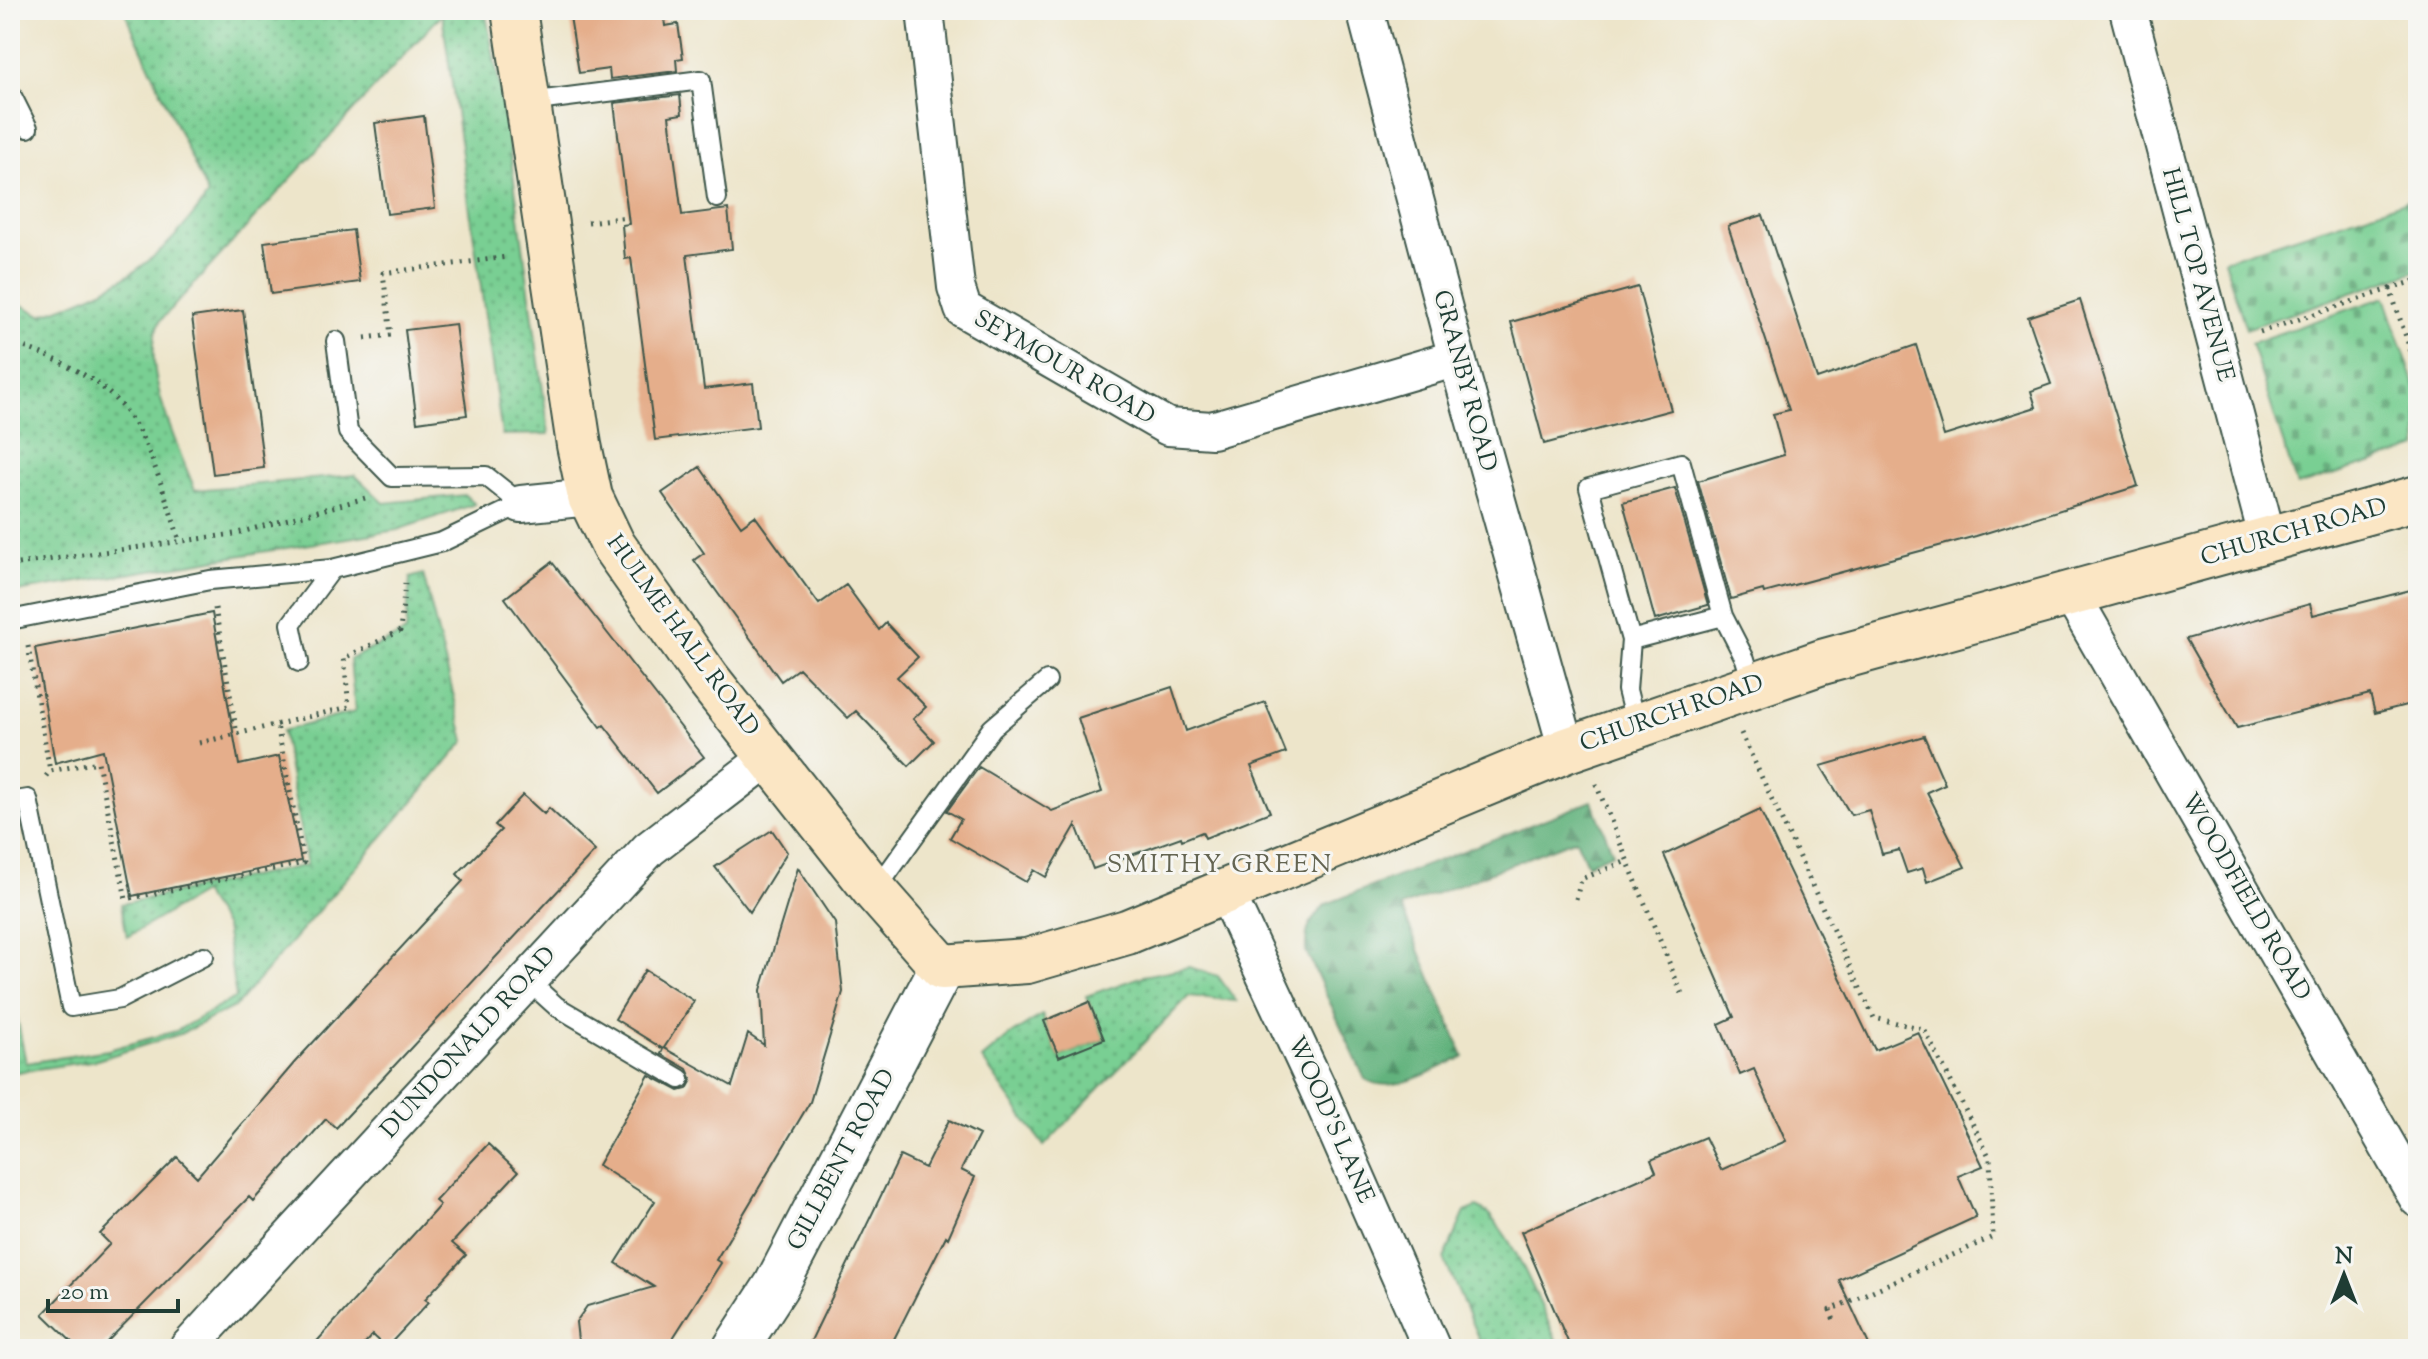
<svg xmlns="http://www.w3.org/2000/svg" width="2428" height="1359" viewBox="0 0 2428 1359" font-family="'Sorts Mill Goudy',serif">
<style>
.grass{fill:url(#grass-dots);stroke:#4c8664;stroke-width:2}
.forest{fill:url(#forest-firs);stroke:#407858;stroke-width:2}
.cemetery{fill:url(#cemetery-stones);stroke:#4c8664;stroke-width:2}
.building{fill:#e5ae8b}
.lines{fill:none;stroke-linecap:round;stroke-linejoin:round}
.service-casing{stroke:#3e564a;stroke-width:22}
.minor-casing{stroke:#3e564a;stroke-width:40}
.tertiary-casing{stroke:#3e564a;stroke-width:48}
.secondary-casing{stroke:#3e564a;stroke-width:48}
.path{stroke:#3e564a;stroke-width:5;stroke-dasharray:2 6;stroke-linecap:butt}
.service{stroke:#fff;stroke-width:18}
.minor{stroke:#fff;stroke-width:36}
.tertiary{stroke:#fff;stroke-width:44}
.secondary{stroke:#fbe6c4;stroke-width:44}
.labels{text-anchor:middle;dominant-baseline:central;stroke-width:6;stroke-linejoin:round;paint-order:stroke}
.street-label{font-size:24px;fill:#1f3d34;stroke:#f6f6f2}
.neighbourhood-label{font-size:26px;letter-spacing:2px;fill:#646552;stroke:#f6f6f2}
</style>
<defs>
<pattern id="grass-dots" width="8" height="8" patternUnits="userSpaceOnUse" patternTransform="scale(2)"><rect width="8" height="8" fill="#79cf93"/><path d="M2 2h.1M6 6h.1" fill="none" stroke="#63a979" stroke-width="1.8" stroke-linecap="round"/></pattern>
<pattern id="forest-firs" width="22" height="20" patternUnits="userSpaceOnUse" patternTransform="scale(2)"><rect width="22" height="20" fill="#62b27d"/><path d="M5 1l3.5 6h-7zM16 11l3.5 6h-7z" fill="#509267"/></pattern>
<pattern id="cemetery-stones" width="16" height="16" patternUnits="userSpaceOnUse" patternTransform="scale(2)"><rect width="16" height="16" fill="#79cf93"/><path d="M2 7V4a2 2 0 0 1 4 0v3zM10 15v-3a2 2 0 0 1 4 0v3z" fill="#63a979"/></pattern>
</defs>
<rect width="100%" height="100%" fill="#f6f6f2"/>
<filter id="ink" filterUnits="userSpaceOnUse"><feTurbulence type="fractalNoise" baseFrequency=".0125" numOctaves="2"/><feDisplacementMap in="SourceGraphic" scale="16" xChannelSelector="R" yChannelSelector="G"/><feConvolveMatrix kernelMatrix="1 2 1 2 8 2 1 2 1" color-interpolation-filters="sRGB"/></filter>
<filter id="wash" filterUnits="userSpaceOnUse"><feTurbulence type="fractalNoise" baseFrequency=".006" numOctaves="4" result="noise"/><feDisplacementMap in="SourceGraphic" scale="32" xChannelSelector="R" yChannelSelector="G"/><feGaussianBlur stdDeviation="1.8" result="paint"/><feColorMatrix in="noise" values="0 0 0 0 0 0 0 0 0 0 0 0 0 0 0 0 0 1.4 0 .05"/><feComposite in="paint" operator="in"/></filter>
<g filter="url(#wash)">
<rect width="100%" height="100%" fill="#ede5ca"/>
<!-- grass -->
<path class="grass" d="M124,10H485L505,116L549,434L502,435L442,14L160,321C138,365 178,447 195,490L355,475L384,503L465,495L475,504L397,530L10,593V299L41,315C117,289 162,262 208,195Z
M423,574L465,741L236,1006L180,1034L97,1060L10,1073V982L26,1063L108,1050L176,1031L236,997L225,927L202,893L127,937L121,904L307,865L282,731L355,712L350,659L406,632L410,578Z
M1189,967L1218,976L1236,1001L1189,996L1044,1146L982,1059L1009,1036L1042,1015L1059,1057L1104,1040L1086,996L1143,976Z
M1477,1207C1510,1221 1544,1315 1560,1349H1483L1444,1259L1465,1212Z"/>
<!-- forest -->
<path class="forest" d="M1592,801L1613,853L1587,864L1576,839L1401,907L1464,1057C1436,1068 1393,1097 1365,1079L1306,951C1305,929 1310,920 1326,904Z"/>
<!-- cemetery -->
<path class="cemetery" d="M2418,197V270L2246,329L2224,260Z
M2385,297L2418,394V448L2297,486L2251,343Z"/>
<g id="blocks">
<!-- building -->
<path class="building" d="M569,10H663L665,26L678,24L683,58L676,59L677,71L610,79L609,69L579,73Z
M680,95L682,114L669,116L682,215L728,209L732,249L687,255L704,389L753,383L758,427L655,440L631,258L625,259L622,225L629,224L614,103Z
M424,116L435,208L387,214L375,123Z
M1763,215L1817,379L1916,345L1944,436L2036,407L2031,391L2051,384L2028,317L2080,300L2138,486L1976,536L1764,593L1763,590L1731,599L1698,481L1784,455L1773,414L1789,410L1728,226Z
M353,230L360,282L271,294L264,242Z
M1638,287L1671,410L1544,444L1511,322Z
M243,310L264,468L213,474L192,317Z
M455,324L467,415L417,422L405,330Z
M700,467L741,526L755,516L819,604L846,585L879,630L886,623L918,657L897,677L926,707L913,719L934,741L909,766L856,711L848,718L799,668L781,681L694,560L704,553L662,493Z
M1675,488L1708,605L1655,620L1623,502Z
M552,562L704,757L657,793L604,725L601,727L505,598Z
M2418,588V702L2375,713L2370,694L2237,728L2186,639L2310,604L2313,615Z
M212,613L239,765L279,756L301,861L132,896L103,750L55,763L35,648Z
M1172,687L1186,731L1265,702L1286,753L1251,766L1270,812L1205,838L1202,832L1182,840L1181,837L1093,869L1076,825L1046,877L1034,870L1026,882L950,838L961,819L947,811L979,767L1052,811L1102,792L1078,718Z
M1924,736L1945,784L1927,792L1965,867L1927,882L1923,868L1907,873L1899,850L1882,854L1869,810L1851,815L1821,766Z
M523,795L544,814L549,808L595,851L336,1128L326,1119L253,1201L249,1197L100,1349H79L43,1314L110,1244L100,1234L177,1157L197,1177L295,1062L463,881L457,874L501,830L495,825Z
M1760,810L1875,1050L1918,1032L1983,1166L1958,1176L1976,1217L1839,1280L1871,1349H1571L1521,1232L1656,1172L1651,1160L1705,1137L1721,1170L1786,1141L1754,1069L1740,1075L1719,1024L1734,1017L1664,855Z
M772,830L787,852L750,912L715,867Z
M798,868L835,923L843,992L810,1102L716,1260L721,1263L666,1349H579L576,1322L587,1306L654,1287L616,1263L655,1201L598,1165L649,1075L679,1091L687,1089L692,1080L687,1069L661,1054L663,1049L615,1019L645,970L694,1001L664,1048L732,1086L748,1034L764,1045L761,990Z
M1089,1002L1104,1039L1059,1057L1044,1021Z
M949,1120L979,1135L961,1170L975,1177L948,1238L946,1236L889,1349H807L900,1156L925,1168Z
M488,1144L518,1172L452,1243L466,1255L425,1299L429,1302L386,1348L372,1335L360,1349H310L440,1205L435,1201Z"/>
</g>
</g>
<g filter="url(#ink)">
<use href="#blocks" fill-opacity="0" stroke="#3e564a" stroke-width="2"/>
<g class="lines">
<!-- service casing -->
<g class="service-casing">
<path id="service" d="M10,92L28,128
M529,102L701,80L717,198
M10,620L210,580L332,569L442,542L521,504L486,476L392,477L348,432L336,341
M1631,640L1723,616
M299,662L291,624L332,569
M1636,726L1627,690L1631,640L1589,488L1681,463L1723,616L1745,659L1753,686
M10,802L28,799L71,1007L120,999L204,956
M875,891L992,728L1047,681
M526,979L556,1006L680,1079"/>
</g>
<!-- minor casing -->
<g class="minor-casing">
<path id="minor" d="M925,10L956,287L963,309L1168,427L1212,430L1457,358
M1365,10L1457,358L1567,750
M2128,10L2268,540
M521,504L590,497
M2071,594L2418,1199
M1226,892L1316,1085L1432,1349
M187,1349L649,849L769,757"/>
</g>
<!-- tertiary casing -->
<g class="tertiary-casing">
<path id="tertiary" d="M735,1349L776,1286L942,967"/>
</g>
<!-- secondary casing -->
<g class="secondary-casing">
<path id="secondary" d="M514,10L579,445L590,497L613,545L707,678L875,891L942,967L1027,961L1127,932L1567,750L1822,662L2418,498"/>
</g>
<!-- path -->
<path class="path" d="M588,222L628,217
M2390,289L2418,280
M2260,332L2390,289L2418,373
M365,338L391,335L383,273L508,257
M10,342C135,385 141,423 180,541
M10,565L234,534L369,497
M215,608L237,734
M28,646L50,771
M1741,733L1874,1018L1924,1029L1990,1158L1993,1237L1830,1310L1835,1323
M199,743L349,707L344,658L400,631L405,583
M46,776L50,771L98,762L126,899L304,863L277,725
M1596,784L1682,994
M1576,899L1581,879L1627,861"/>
<!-- service -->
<use href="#service" class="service"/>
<!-- minor -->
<use href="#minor" class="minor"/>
<!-- tertiary -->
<use href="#tertiary" class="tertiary"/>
<!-- secondary -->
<use href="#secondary" class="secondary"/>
</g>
</g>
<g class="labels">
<!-- street labels -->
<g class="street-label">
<text transform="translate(2197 275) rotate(75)">HILL TOP AVENUE</text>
<text transform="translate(1064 368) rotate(30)">SEYMOUR ROAD</text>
<text transform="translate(1464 381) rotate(75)">GRANBY ROAD</text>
<text transform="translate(2294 533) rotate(-16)">CHURCH ROAD</text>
<text transform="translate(682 636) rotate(54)">HULME HALL ROAD</text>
<text transform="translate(1672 714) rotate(-19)">CHURCH ROAD</text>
<text transform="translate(2245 897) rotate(60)">WOODFIELD ROAD</text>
<text transform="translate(469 1043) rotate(-48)">DUNDONALD ROAD</text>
<text transform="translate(1330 1120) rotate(66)">WOOD'S LANE</text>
<text transform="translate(842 1160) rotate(-62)">GILLBENT ROAD</text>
</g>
<!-- neighbourhood labels -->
<g class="neighbourhood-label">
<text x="1220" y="865">SMITHY GREEN</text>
</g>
</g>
<!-- margin -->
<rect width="2428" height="1359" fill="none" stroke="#f6f6f2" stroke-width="40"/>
<!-- north arrow -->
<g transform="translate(2344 1275)" stroke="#f6f6f2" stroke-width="6" paint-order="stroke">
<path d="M0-6L14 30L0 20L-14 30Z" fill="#1f3d34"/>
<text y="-12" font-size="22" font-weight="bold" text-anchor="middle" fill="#1f3d34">N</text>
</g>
<!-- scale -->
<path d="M48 1299v12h130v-12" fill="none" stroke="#1f3d34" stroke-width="4"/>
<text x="60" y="1299" font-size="24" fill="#1f3d34" stroke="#f6f6f2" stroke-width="6" paint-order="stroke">20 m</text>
</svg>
